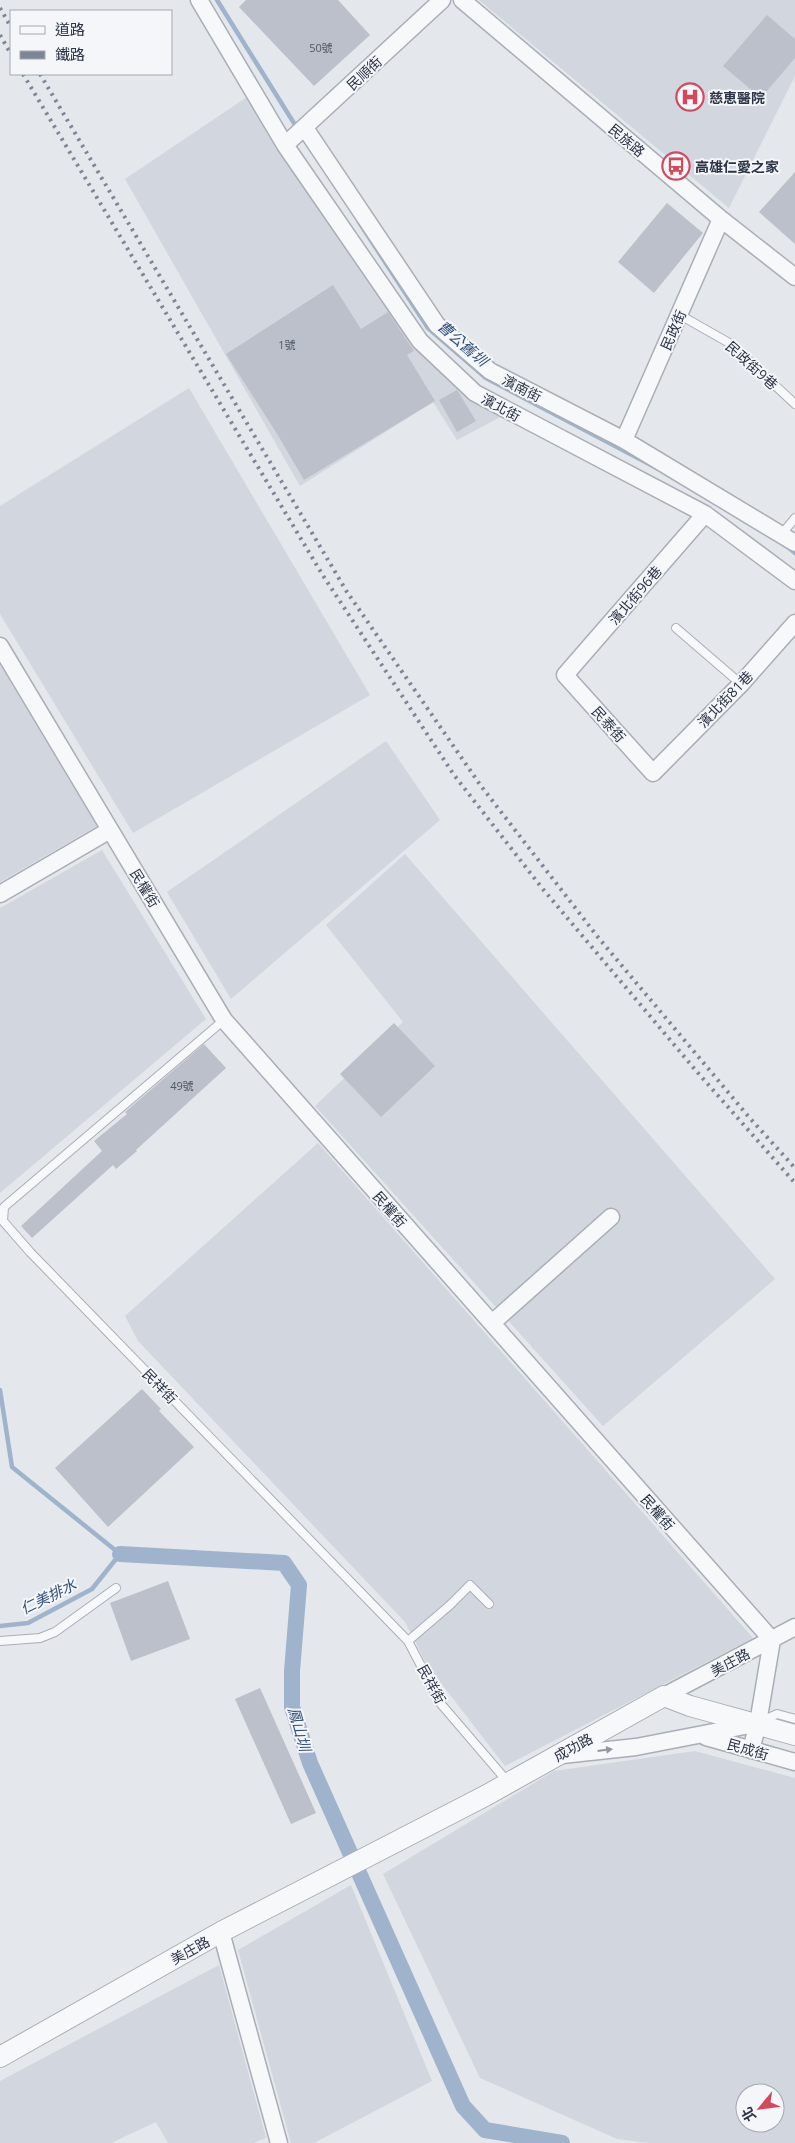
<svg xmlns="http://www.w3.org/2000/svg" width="795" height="2143" viewBox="0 0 795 2143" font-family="'Open Sans','Noto Sans TC',sans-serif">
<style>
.built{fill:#d2d6de;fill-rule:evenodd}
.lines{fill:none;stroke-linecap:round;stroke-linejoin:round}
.stream{stroke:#9fb4cc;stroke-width:4.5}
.canal{stroke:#9fb4cc;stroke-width:16}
.building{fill:#bbc0ca}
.service-casing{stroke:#a9aeb7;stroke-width:10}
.minor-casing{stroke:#a9aeb7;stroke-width:19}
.tertiary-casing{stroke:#a9aeb7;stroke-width:22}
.service{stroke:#f7f8fa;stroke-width:8}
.minor{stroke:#f7f8fa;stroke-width:16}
.tertiary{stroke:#f7f8fa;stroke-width:20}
.rail{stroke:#7d8696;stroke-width:4;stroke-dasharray:2.5 5;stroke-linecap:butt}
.oneway{fill:#9196a0}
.labels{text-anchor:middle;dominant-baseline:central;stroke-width:4;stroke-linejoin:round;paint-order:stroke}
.number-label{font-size:11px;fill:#4f5766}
.street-label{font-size:14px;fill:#2b3445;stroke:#f4f6f9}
.poi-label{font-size:14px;font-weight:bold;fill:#2b3445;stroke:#f4f6f9;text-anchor:start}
.water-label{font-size:15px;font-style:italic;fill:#34527a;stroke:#f4f6f9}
</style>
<rect width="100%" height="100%" fill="#e4e7ec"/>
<!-- built -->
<path class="built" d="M479,0H795V76L729,208Z
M250,95L436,363L512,411L457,440L433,402L300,486L125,179Z
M189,388L370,695L133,833L0,614V506Z
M0,665L97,826L0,882Z
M386,741L440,820L231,999L167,892Z
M102,850L206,1019L0,1193V908Z
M405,854L775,1279L603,1426L315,1106L403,1022L326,925Z
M318,1143L753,1638L505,1766L427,1665L405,1622L138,1341L125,1316Z
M695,1751L795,1778V2143H649L617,2139L480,2078L383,1874L554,1771ZM745,2093H775V2123H745Z
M351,1885L432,2081L314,2143H291L238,1950Z
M219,1965L266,2138L253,2143H168L156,2122L111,2143H0V2081Z"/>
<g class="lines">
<!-- stream -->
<path class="stream" d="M217,0L297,128
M359,222L428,328L486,378L653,466
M788,547L795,553
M0,1390L12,1467L120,1554L92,1589L28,1623L0,1626"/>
<!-- canal -->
<path class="canal" d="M120,1554L284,1563L299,1585L292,1671V1707L310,1763L463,2106L485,2130L562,2143"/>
</g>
<!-- building -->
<path class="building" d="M246,0H338L370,35L314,86L239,7Z
M767,15L795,39V58L761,98L723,66Z
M795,172V244L759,212Z
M667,203L703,233L654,293L618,262Z
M333,285L361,329L388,312L414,351L407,355L435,401L304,480L279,437L226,354Z
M457,390L476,421L457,432L439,400Z
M394,1023L435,1066L381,1117L340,1074Z
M204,1044L226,1068L136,1150L137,1151L116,1169L113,1165L32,1238L21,1226L102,1151L94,1141L127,1114L125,1112Z
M142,1389L161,1409L159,1411L194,1447L108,1527L55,1468Z
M168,1581L190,1639L131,1661L110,1603Z
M260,1688L316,1813L291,1824L235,1699Z"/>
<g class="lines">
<!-- service casing -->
<g class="service-casing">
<path id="service" d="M680,315L731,344L795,404
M781,535L795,518
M676,628L741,684
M224,1020L4,1207L3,1221L30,1252L408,1641L441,1704L507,1781
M0,1641L40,1638L55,1632L116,1588
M408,1641L450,1605L470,1585L489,1604
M762,1721L777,1714L795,1719"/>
</g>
<!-- minor casing -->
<g class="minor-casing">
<path id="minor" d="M199,0L285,145L420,341L475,393L705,514L795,581
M462,0L721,219L795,277
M305,128L437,325L490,371L624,440L795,543
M285,145L442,0
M624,440L721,219
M705,514L565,675L653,773L741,684L795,623
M0,646L224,1020L772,1640L758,1723L751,1750
M0,894L110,830
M492,1323L611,1217
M664,1696L795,1627
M706,1737L795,1762
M562,1755L636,1747L755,1724
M221,1932L279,2143"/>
</g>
<!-- tertiary casing -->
<g class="tertiary-casing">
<path id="tertiary" d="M0,2057L221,1932L485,1796L664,1696L690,1706L795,1735"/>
</g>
<!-- service -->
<use href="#service" class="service"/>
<!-- minor -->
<use href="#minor" class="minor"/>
<!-- tertiary -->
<use href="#tertiary" class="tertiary"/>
<!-- rail -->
<path class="rail" d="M0,8L11,27
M0,35L11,54
M23,74L322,574L454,775L542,888L698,1073L795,1183
M40,74L347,592L481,786L597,936L748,1116L795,1168"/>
</g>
<!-- one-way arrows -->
<defs><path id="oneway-solid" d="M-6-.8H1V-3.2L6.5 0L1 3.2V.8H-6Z" transform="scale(1.25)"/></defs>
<use class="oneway" href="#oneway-solid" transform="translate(605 1750) rotate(-7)"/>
<!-- icons -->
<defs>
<g id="hospital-ring" transform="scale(1.4375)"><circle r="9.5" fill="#f4f6f9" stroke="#d1495b" stroke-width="1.5"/><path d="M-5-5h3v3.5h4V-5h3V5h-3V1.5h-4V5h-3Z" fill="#d1495b"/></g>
<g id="bus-ring" transform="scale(1.4375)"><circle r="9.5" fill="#f4f6f9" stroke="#d1495b" stroke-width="1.5"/><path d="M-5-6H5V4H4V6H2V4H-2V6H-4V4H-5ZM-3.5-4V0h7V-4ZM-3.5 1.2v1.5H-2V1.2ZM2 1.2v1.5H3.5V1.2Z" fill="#d1495b"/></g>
</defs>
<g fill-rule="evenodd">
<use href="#hospital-ring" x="690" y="97"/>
<use href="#bus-ring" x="676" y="166"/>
</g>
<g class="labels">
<!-- number labels -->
<g class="number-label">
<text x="321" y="47">50號</text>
<text x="287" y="344">1號</text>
<text x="182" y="1085">49號</text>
</g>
<!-- street labels -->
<g class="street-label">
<text transform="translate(364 73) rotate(-43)">民順街</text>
<text transform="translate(627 140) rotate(40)">民族路</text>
<text transform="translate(673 330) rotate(-66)">民政街</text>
<text transform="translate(752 365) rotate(42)">民政街9巷</text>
<text transform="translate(522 388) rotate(27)">濱南街</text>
<text transform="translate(501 407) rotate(28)">濱北街</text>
<text transform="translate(635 595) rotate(-49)">濱北街96巷</text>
<text transform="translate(725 699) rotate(-46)">濱北街81巷</text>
<text transform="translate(609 724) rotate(48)">民泰街</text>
<text transform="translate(145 888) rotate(59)">民權街</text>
<text transform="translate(390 1209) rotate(49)">民權街</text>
<text transform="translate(160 1386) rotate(46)">民祥街</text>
<text transform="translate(658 1512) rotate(49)">民權街</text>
<text transform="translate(730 1662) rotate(-28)">美庄路</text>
<text transform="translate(432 1684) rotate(61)">民祥街</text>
<text transform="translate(573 1747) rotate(-29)">成功路</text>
<text transform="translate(748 1749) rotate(16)">民成街</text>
<text transform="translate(190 1950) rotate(-29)">美庄路</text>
</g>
<!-- poi labels -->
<g class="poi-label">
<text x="709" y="97">慈恵醫院</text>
<text x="695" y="166">高雄仁愛之家</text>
</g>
<!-- water labels -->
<g class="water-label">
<text transform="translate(463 343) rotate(41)">曹公舊圳</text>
<text transform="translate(48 1596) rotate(-26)">仁美排水</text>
<text transform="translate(300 1729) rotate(74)">鳳山圳</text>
</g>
</g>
<!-- legend -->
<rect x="10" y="10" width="162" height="65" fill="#f4f6f9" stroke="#a4a8b1"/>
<rect x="20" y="26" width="25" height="8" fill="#f7f8fa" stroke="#a4a8b1"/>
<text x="55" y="35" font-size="15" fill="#2b3445">道路</text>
<rect x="20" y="51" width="25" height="8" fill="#7d8696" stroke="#a4a8b1"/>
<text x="55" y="60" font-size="15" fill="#2b3445">鐵路</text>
<!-- north arrow -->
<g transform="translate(760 2108) rotate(241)"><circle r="24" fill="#f4f6f9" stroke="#a4a8b1"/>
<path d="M0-4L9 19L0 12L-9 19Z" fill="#d1495b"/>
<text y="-8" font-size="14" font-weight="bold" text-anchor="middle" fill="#2b3445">北</text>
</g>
</svg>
